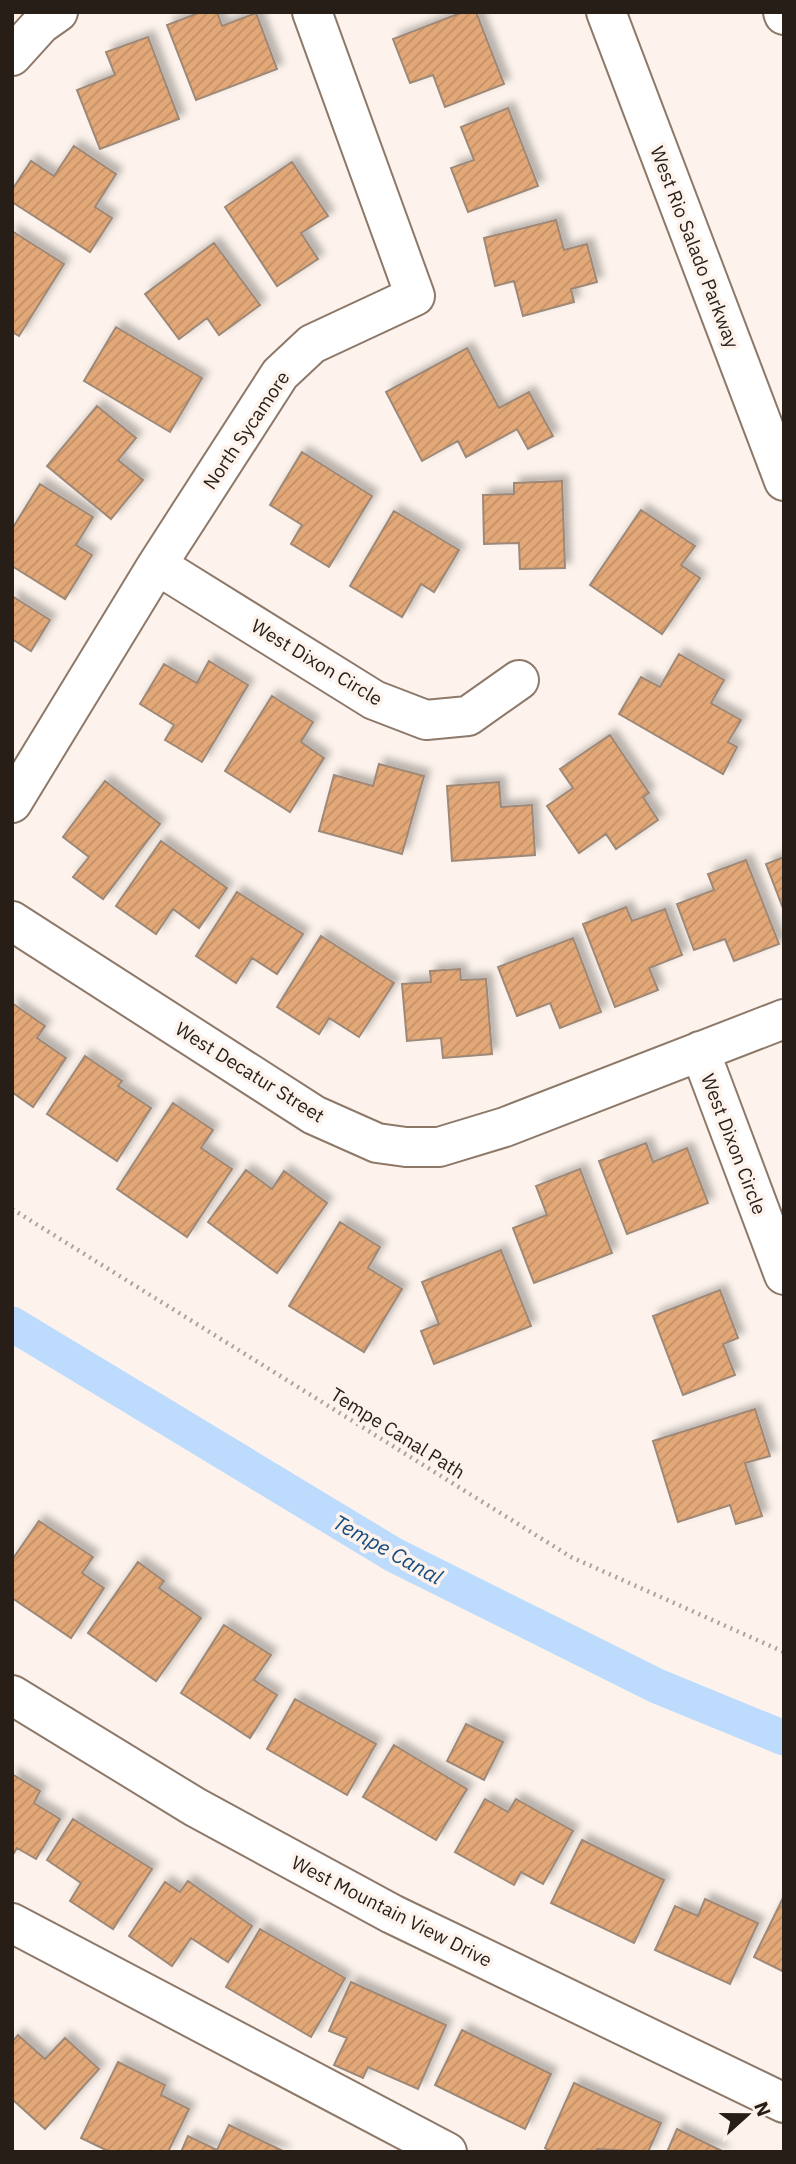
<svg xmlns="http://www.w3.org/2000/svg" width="796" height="2164" viewBox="0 0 796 2164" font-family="'IBM Plex Sans',sans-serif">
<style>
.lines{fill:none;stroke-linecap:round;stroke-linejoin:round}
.canal{stroke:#bddcfd;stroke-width:35}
.building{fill:url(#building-hatch);stroke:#9e8877;stroke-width:2;filter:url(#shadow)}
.minor-casing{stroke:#8e7969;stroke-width:42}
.major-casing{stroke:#8e7969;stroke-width:42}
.path{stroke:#aca39c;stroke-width:4.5;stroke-dasharray:2 5;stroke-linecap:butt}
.minor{stroke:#fff;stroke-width:38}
.major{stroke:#fff;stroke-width:38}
.labels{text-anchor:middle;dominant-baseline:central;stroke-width:7;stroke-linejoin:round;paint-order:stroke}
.street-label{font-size:19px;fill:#261e17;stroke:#fdf3ec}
.water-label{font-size:21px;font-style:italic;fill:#164c7d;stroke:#fdf3ec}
</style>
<defs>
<pattern id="building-hatch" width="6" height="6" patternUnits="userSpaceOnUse" patternTransform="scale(1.75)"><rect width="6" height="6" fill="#e3a878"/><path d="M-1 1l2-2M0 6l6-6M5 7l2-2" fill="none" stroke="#c39067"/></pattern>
<filter id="shadow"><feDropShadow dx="6" dy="-6" stdDeviation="3.5" flood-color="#0004"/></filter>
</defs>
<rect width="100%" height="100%" fill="#fdf3ec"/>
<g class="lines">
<!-- canal -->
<path class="canal" d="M12,1324L394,1555L657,1686L784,1738"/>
</g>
<!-- building -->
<path class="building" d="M201,12H217L222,26L256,13L277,69L196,100L167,25Z
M463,12H476L504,84L445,107L433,75L410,83L393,39Z
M148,37L179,119L100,149L77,90L115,75L106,52Z
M508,108L538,186L468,212L451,168L474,160L461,127Z
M74,146L116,174L95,207L112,218L90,252L12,202V190L31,161L54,176Z
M292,162L328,216L301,233L318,259L277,286L225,207Z
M556,220L564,250L587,244L597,282L571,289L574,302L523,316L514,281L495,286L484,238Z
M12,231L64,264L19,336L12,332Z
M214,243L260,305L219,335L207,318L179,339L145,294Z
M116,327L202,378L170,432L84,381Z
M467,348L499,408L529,392L553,436L528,449L517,429L466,457L458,441L422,461L386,392Z
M97,406L136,438L118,460L143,480L111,519L47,466Z
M302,452L372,496L329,567L291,544L302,525L270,505Z
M562,481L565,568L520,569L519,543L484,544L483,495L514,494V483Z
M40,484L93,517L76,545L92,555L65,599L12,566V529Z
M641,510L695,546L681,565L700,578L662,634L590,585Z
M394,511L459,550L434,592L421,584L402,617L350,586Z
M12,596L50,620L31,651L12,639Z
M679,654L724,680L711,703L741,720L728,742L737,747L723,774L619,714L641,677L660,687Z
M209,661L248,685L202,762L165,740L174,725L140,704L164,664L197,683Z
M272,696L313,722L301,742L324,758L290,812L225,771Z
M610,735L649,793L643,797L658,820L616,849L606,834L579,853L547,806L573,788L560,769Z
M379,764L424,776L402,854L319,831L334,775L373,786Z
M105,781L160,824L103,899L73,877L89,857L63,837Z
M499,782L501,807L532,805L535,855L452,861L447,786Z
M161,841L227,888L199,928L173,909L156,934L116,906Z
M784,857V911L766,864Z
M746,860L779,944L734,961L725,939L694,950L677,904L714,890L708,874Z
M237,892L303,934L277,974L252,958L236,983L196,956Z
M626,907L632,921L665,909L682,955L649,968L658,990L615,1007L583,924Z
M321,936L394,983L359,1037L329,1018L319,1034L277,1007Z
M573,938L601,1012L560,1028L550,1003L517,1016L498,967Z
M460,969L461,980L486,979L492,1054L443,1058L441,1038L407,1041L402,984L431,982L430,971Z
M12,1003L45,1026L37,1038L66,1058L33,1107L12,1092Z
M85,1056L122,1081L118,1086L151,1108L117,1161L47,1114Z
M173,1103L213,1130L201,1148L232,1169L187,1237L117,1189Z
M646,1143L653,1162L687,1148L708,1203L627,1234L599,1161Z
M580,1169L612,1253L534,1283L513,1228L547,1215L536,1186Z
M246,1170L272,1189L284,1171L327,1203L277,1273L208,1222Z
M340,1222L380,1247L368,1268L402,1289L364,1352L289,1306Z
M501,1250L531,1326L434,1364L421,1331L439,1324L422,1282Z
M720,1290L738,1338L723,1344L735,1375L683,1395L653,1316Z
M755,1409L770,1456L745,1463L762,1516L736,1524L730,1505L678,1522L653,1441Z
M39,1521L93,1557L82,1573L104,1588L71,1638L12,1598V1560Z
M138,1562L164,1581L159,1588L201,1618L156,1681L88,1633Z
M224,1625L271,1655L254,1680L277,1695L250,1738L181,1693Z
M295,1699L376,1744L347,1795L267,1749Z
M466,1724L503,1742L484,1780L447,1761Z
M394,1745L467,1789L436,1840L363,1797Z
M12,1774L40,1791L34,1803L60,1819L36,1859L17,1848L12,1856Z
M485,1799L508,1812L516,1799L573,1831L543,1884L521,1872L514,1885L455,1852Z
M73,1819L152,1869L113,1929L70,1901L81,1883L47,1860Z
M582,1840L664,1880L634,1943L551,1903Z
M188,1881L252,1926L228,1962L191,1938L172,1966L129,1936L165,1882L180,1892Z
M784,1896V1972L754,1957Z
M705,1899L758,1923L730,1984L655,1950L675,1906L698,1916Z
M260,1929L345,1978L311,2037L226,1987Z
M351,1982L446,2025L418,2089L368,2067L363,2078L334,2065L347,2038L329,2031Z
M462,2030L551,2074L525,2129L435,2085Z
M18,2035L45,2059L65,2038L99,2069L45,2129L12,2099V2042Z
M118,2062L165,2085L161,2095L189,2109L168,2152H110L81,2138Z
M574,2083L661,2123L648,2152L597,2149L595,2152H552L545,2148Z
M229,2125L285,2152H181L188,2136L217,2150Z
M677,2129L724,2152H667Z"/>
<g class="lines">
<!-- minor casing -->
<g class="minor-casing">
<path id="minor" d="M783,12L784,15
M12,56L41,24L58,12
M157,565L374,700L426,720L468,716L519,680
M12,803L157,565L280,374L312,344L415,296L312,12
M12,921L314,1115L377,1143L406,1147H439L505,1127L784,1019
M700,1051L784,1275
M12,1695L195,1807L392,1914L784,2103
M12,1923L447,2152"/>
</g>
<!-- major casing -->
<g class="major-casing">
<path id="major" d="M606,12L784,481"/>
</g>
<!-- path -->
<path class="path" d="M12,1209L571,1557L784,1652"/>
<!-- minor -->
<use href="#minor" class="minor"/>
<!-- major -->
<use href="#major" class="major"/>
</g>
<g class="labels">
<!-- street labels -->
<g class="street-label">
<text transform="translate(695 247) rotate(69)">West Rio Salado Parkway</text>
<text transform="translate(246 430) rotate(-56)">North Sycamore</text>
<text transform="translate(317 662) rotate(31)">West Dixon Circle</text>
<text transform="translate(250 1072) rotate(32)">West Decatur Street</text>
<text transform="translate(734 1144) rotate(69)">West Dixon Circle</text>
<text transform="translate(398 1433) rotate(32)">Tempe Canal Path</text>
<text transform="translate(392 1911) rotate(27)">West Mountain View Drive</text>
</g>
<!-- water labels -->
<g class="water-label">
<text transform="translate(388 1549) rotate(29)">Tempe Canal</text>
</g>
</g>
<!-- border -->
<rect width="796" height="2164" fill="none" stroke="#261e17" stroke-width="28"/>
<!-- north arrow -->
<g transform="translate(747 2115) rotate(69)" stroke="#fdf3ec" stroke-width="5" paint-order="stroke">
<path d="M0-5L12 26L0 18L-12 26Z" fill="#261e17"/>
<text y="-10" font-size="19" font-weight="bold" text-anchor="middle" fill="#261e17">N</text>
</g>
</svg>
